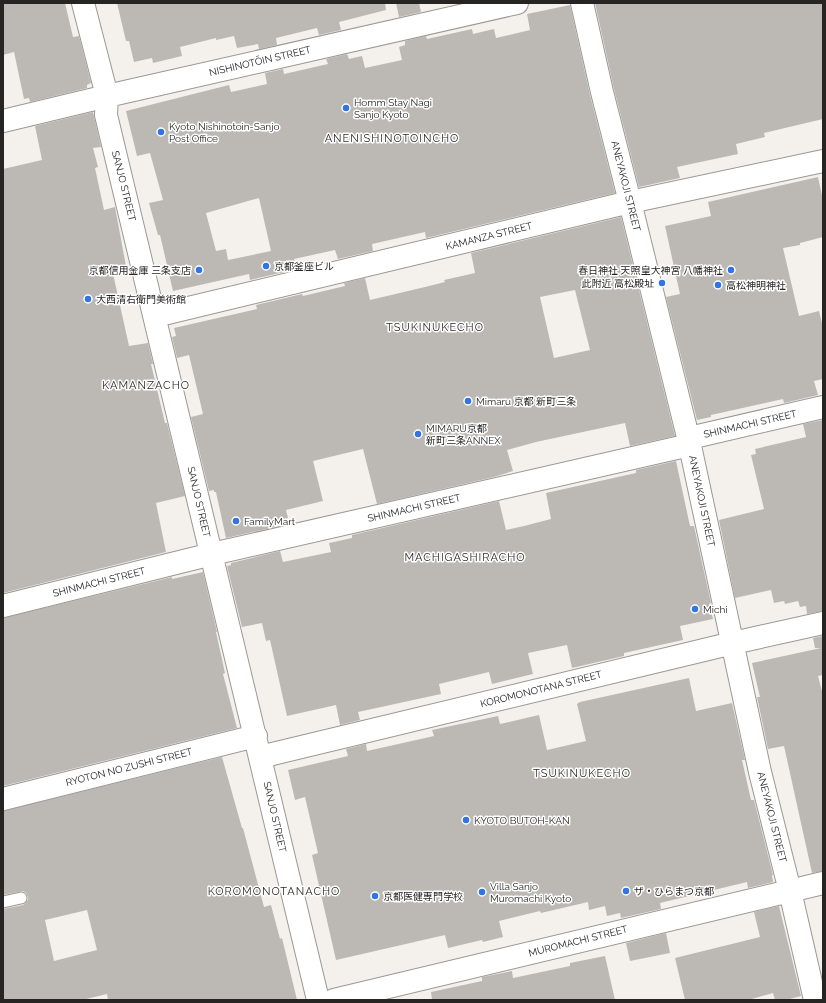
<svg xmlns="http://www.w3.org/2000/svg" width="826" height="1003" viewBox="0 0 826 1003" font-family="Raleway,'Noto Sans JP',sans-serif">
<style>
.building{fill:#bcb9b5;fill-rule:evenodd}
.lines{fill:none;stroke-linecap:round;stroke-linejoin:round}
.service-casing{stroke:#9b9894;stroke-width:13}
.minor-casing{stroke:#9b9894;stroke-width:24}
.service{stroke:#fff;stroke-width:11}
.minor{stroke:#fff;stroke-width:22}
.poi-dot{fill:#3275e2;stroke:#fff;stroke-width:1.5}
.labels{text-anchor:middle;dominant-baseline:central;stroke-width:3;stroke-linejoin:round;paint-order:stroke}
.street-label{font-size:10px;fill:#272524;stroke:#fff}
.poi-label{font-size:10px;fill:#272524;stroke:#fff;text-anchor:start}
.neighbourhood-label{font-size:11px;letter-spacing:1px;fill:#2c2a26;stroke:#fff}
</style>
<rect width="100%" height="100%" fill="#f4f1ed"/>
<!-- building -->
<path class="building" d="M3,3H65L73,37L79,36L91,83L87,85V88L30,102L29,98L24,99L14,52L3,55Z
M117,3H385L386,10L339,22L341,30L319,35L317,28L276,38L277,45L259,49L258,44L237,48L234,36L216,40V38L180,47L182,56L153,63L152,58L134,62L129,41H126Z
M396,3H419L421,12L399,17Z
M595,3H823V119L764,133L765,137L736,144L738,154L677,167L680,178L639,187L614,89Z
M570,5L590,95L615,193L426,238L425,232L372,244L373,251L338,259L335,250L294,259L297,269L250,280L249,274L173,291L160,235H158L149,203L163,200L150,153L137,156L126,111L229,85L231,92L267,84L265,73L283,69L284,74L328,64L326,59L347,54L349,59L362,56L365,68L402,60L399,47L405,45V41L426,36L427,39L472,29L473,34L494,29L496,38L530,30L527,14ZM259,198L271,251L228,260L226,249L216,251L206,213Z
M93,112L101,147L93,148L98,167L95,168L104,210L115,207L126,266L112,269L129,346L148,343L153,364H151L165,423H167L185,496L156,503L166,552L3,593V169L42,160L35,126Z
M818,177L823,200V237L800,243V245L783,248L799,316L819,311L823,327V379L814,381L818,395L784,403L783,399L711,415V417L697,420L666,297L680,294L665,226L711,216L708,202Z
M621,217L675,436L630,446L625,423L536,442L507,450L513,471L494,477L377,504L363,449L313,461L323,501L286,510L288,518L274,522L275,527L226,538L216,492H214V490L209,491L191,417L203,414L189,355L177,358L172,337L176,336L174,328L257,309L256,305L302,294L303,296L345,286L344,283L365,278L370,300L425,287L445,282L444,280L475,273L471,253ZM575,290L590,350L554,358L540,297Z
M823,420V611L807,614L806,606L800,607L798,601L785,604L784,601L774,603L771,590L735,598L719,520L764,509L751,455L756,454L755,449L806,437L803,424Z
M676,461L690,526H694L711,603L709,604L713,619L680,626L683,640L624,653V656L572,668L567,645L528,653L533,674L492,684L489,672L439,684L441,694L358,712L360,720L340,725L336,705L287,716L270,640L266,641L262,623L242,627L227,566L231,565V563L280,551L283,562L331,552L329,543L352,538V535L499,501L506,530L524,526L551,519L546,493L636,473V470Z
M203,572L217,632H216L225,673L223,674L237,728L3,786V618L172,577V579Z
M823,636V675L818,676L823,695V871L812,873L784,746L768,749L757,697H760L752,663L821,648H815L813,638Z
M689,678L696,711L732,703L745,760H742L751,800H754L773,875H772L773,882L748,888L747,882L660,903L661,909L621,918L620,913L607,916L605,906L589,910L588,902L541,913L540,911L499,921L503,937L483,942L482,940L448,948L445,935L336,960L312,855L318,853L305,797L295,800L288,770L348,756L346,749L366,744L367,751L434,736L432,730L498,716L500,724L539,715L547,750L586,741L577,704L580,702Z
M222,757L242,828H243L264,907L271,905L280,939L282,938L297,1000H108L107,994L82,1000H3V909L23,905L28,900V897L26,893L23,891L3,895V811ZM87,910L97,950L54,961L45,920Z
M779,906L801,996L786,1000H775L773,993L748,1000H685L675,958L760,937L754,912Z
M666,933L670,953L630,961L626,943Z
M605,956L615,1000H432L431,992L482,981V977L512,971L513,978L570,966V963Z"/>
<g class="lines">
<!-- service casing -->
<g class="service-casing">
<path id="service" d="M3,902L21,898"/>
</g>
<!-- minor casing -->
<g class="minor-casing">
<path id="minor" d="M83,3L107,96L106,115L318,1000
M582,3L602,92L630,202L689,441L760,772L790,891L815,1000
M3,121L107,96L517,3
M155,316L630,202L823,161
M3,606L212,554L681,447L698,436L823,407
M260,757L733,643L823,623
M3,799L256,736
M334,1000L823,883"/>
</g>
<!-- service -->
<use href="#service" class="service"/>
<!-- minor -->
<use href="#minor" class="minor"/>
</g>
<!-- markers -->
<g class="poi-dot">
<circle cx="346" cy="108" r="4"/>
<circle cx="161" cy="132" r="4"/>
<circle cx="266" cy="266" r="4"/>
<circle cx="199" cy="270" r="4"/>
<circle cx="731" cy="270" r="4"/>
<circle cx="662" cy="283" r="4"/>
<circle cx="718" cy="285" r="4"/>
<circle cx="88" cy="299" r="4"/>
<circle cx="468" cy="401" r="4"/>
<circle cx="418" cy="434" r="4"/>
<circle cx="236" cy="521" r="4"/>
<circle cx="695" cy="609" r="4"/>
<circle cx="466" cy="820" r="4"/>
<circle cx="626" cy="891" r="4"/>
<circle cx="482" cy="892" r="4"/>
<circle cx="375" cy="896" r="4"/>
</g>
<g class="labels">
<!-- street labels -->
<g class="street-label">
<text transform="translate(260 61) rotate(-13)">NISHINOTŌIN STREET</text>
<text transform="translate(124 186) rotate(76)">SANJO STREET</text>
<text transform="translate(626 186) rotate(76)">ANEYAKOJI STREET</text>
<text transform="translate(489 236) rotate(-14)">KAMANZA STREET</text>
<text transform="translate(750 424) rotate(-13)">SHINMACHI STREET</text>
<text transform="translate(702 501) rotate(78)">ANEYAKOJI STREET</text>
<text transform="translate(199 502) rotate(77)">SANJO STREET</text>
<text transform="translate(414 508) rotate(-13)">SHINMACHI STREET</text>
<text transform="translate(99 582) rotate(-14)">SHINMACHI STREET</text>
<text transform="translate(541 689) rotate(-14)">KOROMONOTANA STREET</text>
<text transform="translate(129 767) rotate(-14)">RYOTON NO ZUSHI STREET</text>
<text transform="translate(275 817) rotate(77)">SANJO STREET</text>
<text transform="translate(772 817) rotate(76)">ANEYAKOJI STREET</text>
<text transform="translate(578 941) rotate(-14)">MUROMACHI STREET</text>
</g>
<!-- poi labels -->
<g class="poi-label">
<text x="354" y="102">Homm Stay Nagi<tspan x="354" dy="12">Sanjo Kyoto</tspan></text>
<text x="169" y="126">Kyoto Nishinotoin-Sanjo<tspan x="169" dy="12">Post Office</tspan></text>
<text x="274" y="266">京都釜座ビル</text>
<text x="191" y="270" text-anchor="end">京都信用金庫 三条支店</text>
<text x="723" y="270" text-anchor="end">春日神社 天照皇大神宮 八幡神社</text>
<text x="654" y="283" text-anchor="end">此附近 高松殿址</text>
<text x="726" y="285">高松神明神社</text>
<text x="96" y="299">大西清右衛門美術館</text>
<text x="476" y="401">Mimaru 京都 新町三条</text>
<text x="426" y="428">MIMARU京都<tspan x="426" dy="12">新町三条ANNEX</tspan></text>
<text x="244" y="521">FamilyMart</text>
<text x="703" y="609">Michi</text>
<text x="474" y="820">KYOTO BUTOH-KAN</text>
<text x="490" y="886">Villa Sanjo<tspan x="490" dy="12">Muromachi Kyoto</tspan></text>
<text x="634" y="891">ザ・ひらまつ京都</text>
<text x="383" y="896">京都医健専門学校</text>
</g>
<!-- neighbourhood labels -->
<g class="neighbourhood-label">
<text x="392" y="138">ANENISHINOTOINCHO</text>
<text x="435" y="327">TSUKINUKECHO</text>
<text x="146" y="385">KAMANZACHO</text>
<text x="465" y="557">MACHIGASHIRACHO</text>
<text x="582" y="773">TSUKINUKECHO</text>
<text x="274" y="891">KOROMONOTANACHO</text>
</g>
</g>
<!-- border -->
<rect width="826" height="1003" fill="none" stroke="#272524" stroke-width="8"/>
</svg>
